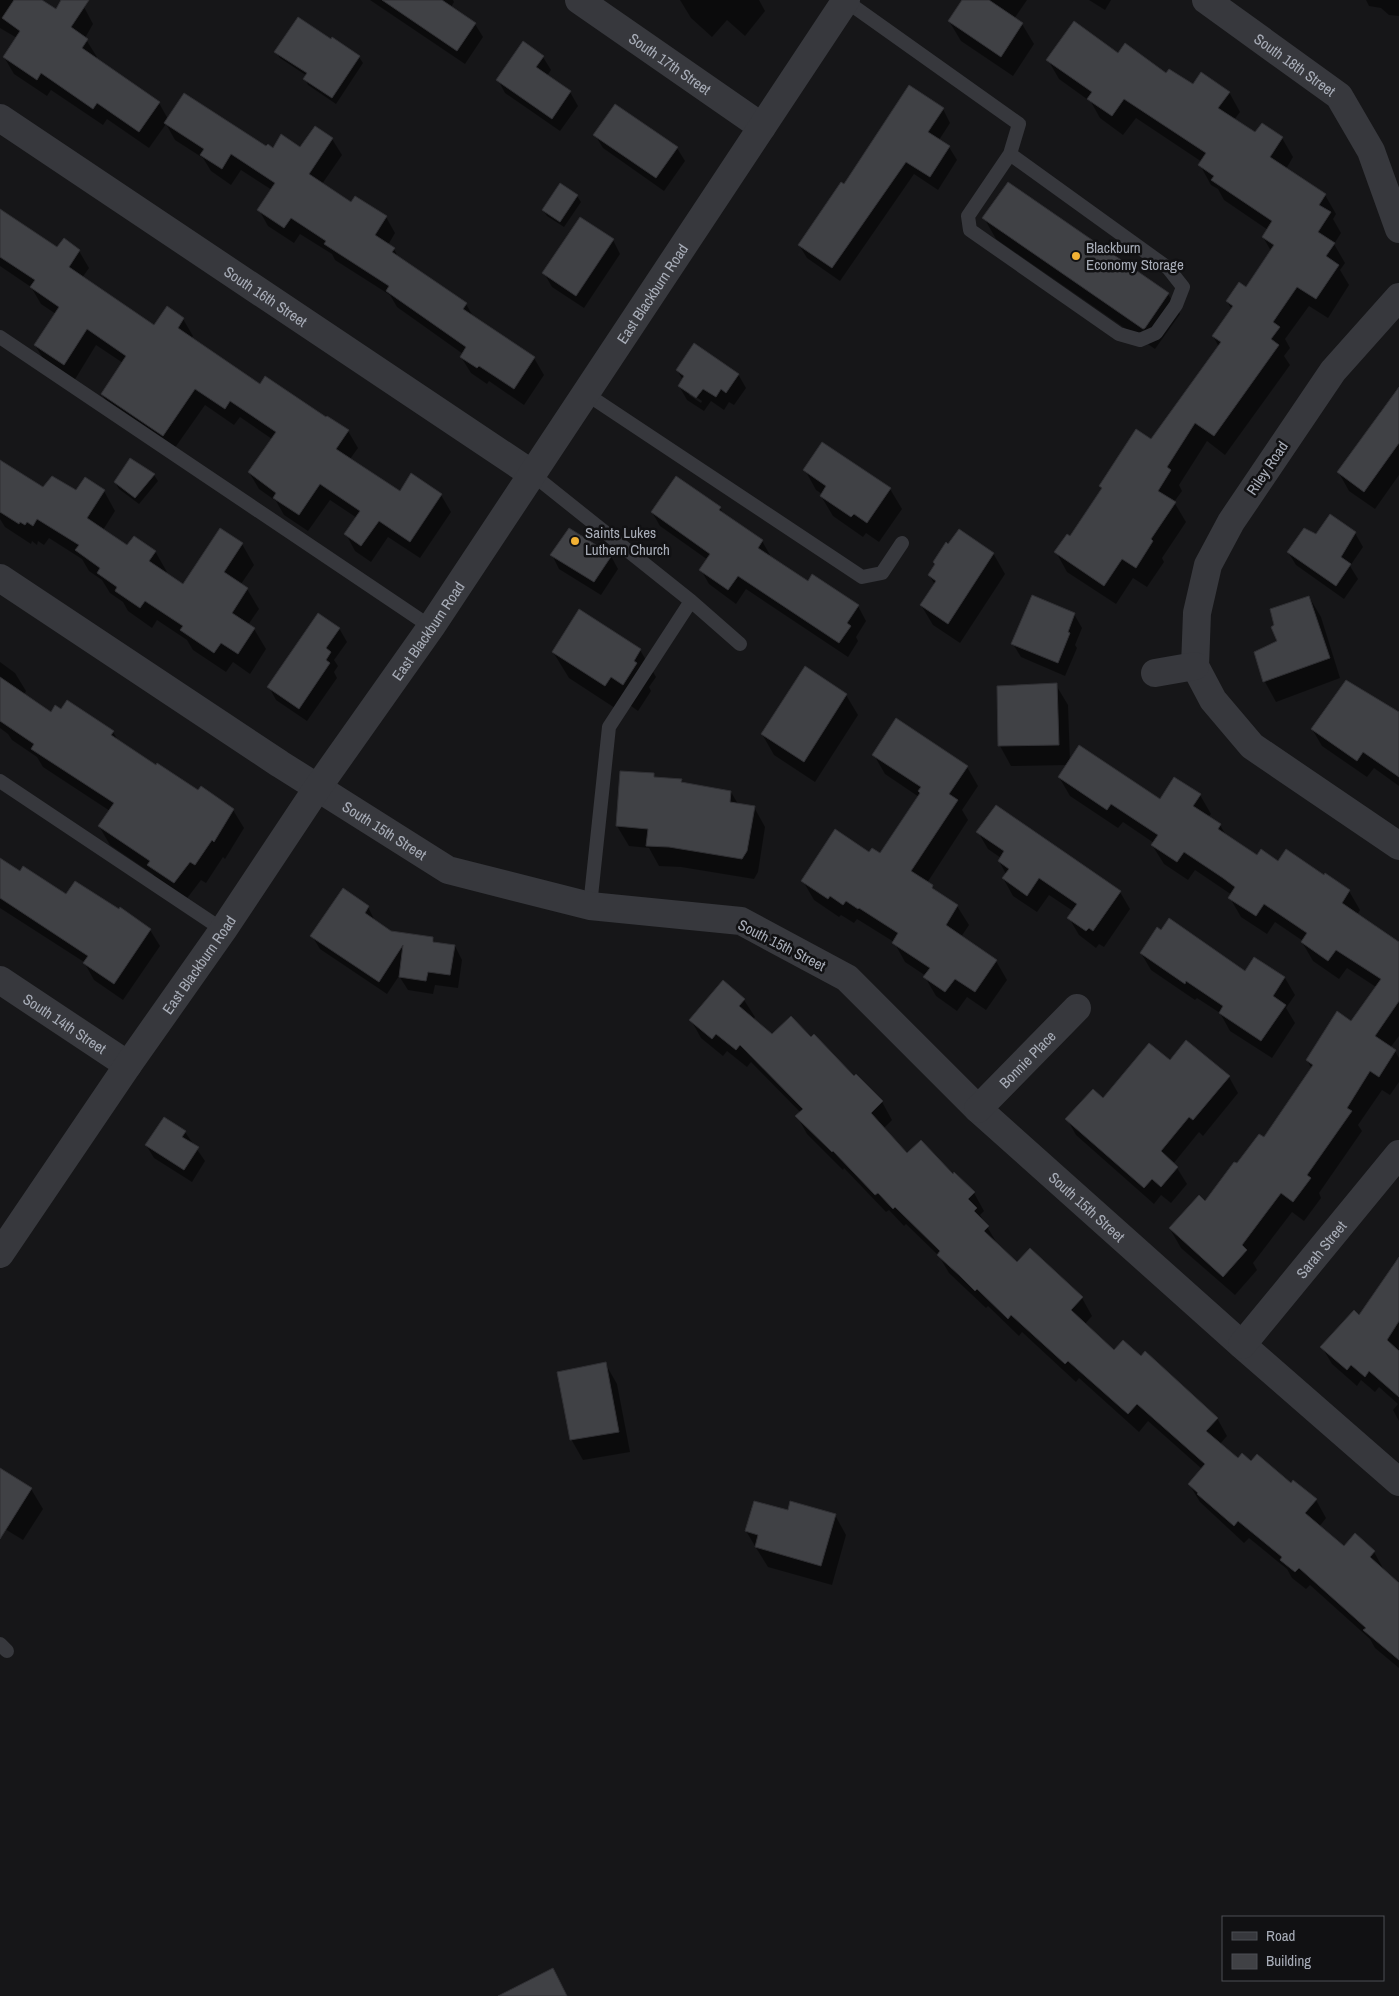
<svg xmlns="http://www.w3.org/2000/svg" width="1399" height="1996" viewBox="0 0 1399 1996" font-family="'Archivo Narrow',sans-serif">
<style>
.shadow{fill:#0007;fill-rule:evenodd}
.building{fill:#404145;stroke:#303034}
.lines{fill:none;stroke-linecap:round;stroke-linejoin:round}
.service{stroke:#37383d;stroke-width:14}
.minor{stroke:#37383d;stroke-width:28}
.tertiary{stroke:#37383d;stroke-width:28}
.poi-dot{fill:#f2b134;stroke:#111113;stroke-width:2}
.labels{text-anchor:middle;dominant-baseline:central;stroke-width:5;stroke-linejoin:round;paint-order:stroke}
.street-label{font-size:15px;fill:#a8adb8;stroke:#111113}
.poi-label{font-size:15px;fill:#a8adb8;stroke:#111113;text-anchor:start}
</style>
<rect width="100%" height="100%" fill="#161618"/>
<!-- shadow -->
<path class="shadow" d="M0,0H40L56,11L63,0H73L84,7L93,24L85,38L97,57L95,59L159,103L168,119L273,149H301L332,139L342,155L322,184L351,204L386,217L395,233L388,245L394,249L399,259L466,304L474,318L534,358L544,375L524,405L489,381L487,384L471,373L461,357L463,354L397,307L390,295L335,260L332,254L300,234L294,243L268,226L259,210L272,190L241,170L231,185L211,171L203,158L175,140L166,124L149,148L107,119L103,125L51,90L47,96L14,74L4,57L17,38L0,28Z
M370,0H453L454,2L451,7L475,24L483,37L465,64Z
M680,0H759L765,11L745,36L727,20L712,37L691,18Z
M963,0H1027L1014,19L1022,24L1034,44L1013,76L961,41L949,21Z
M1089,0H1111L1105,10Z
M1366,0H1399V16L1389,15L1381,8L1369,6Z
M333,38L359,57L363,63L336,104L308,85L305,79L307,76L280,58L276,52L331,40Z
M1118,55L1193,86L1229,92L1240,112L1234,120L1255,134L1282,138L1293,157L1286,169L1325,195L1336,214L1333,219L1341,233L1334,244L1345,263L1340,270L1349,285L1328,318L1309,306L1285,339L1290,348L1284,356L1290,365L1225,455L1207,441L1179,485L1182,491L1174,502L1186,522L1162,558L1164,562L1147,587L1133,578L1116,604L1067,572L1056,552L1071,538L1102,489L1100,486L1152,440L1219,347L1213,336L1232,310L1227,301L1247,289L1271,251L1263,237L1268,230L1224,200L1218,189L1211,185L1200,165L1202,162L1136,118L1123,135L1100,118L1091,102L1059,79L1048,60Z
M543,57L551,70L547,76L570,92L578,106L560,131L505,93L498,80Z
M943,109L950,123L939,140L949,147L957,160L938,190L914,174L840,281L807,258L799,245L845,186Z
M595,135L677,148L685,161L664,191L603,148Z
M577,196L581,202L564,227L547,216L543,210Z
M0,211L58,249L79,251L89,268L82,278L154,327L167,308L183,319L193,336L191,339L260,385L348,431L358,448L350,459L400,492L412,475L441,495L451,512L420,558L388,537L371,562L355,551L346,534L357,518L330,500L308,531L284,515L276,501L259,489L249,472L272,439L240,417L234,425L205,405L172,452L112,411L102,394L123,363L96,345L74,381L45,362L35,345L56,314L41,304L31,287L0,266Z
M984,218L1168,294L1180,314L1155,349L996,239Z
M613,240L620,254L584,308L552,287L544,273Z
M677,370L738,374L746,388L734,405L729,402L724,410L711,401L704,411L687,400L679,386L683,380ZM689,392L702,401L701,403L689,395Z
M1399,389V475L1375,509L1349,491L1339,473L1381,414L1380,412Z
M805,470L890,489L902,509L879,542L866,533L863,537L833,516L821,496L822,494L816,490Z
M0,471L44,489L76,492L104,491L115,511L103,530L128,547L155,551L167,572L165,574L183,586L242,544L254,565L241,584L247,589L259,609L248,625L254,629L266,649L250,674L233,662L226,672L193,650L187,640L157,620L152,628L128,611L123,602L110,593L102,580L89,571L82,559L49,538L44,545L38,541L37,545L32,541L31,544L5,527L0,519Z
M154,475L158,481L139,504L119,489L115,482Z
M720,508L724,515L762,541L770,555L769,557L808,583L858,606L866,621L856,637L858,641L848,657L746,589L736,604L709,584L701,570L708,560L660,526L652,512Z
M1355,533L1363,547L1350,566L1358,579L1344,599L1296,565L1288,552L1316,535Z
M993,553L1005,574L960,643L933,625L921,605L935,585L930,576Z
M552,555L611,556L618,569L601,595L559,569Z
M1309,597L1321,617L1340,678L1276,702L1265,682L1255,653L1279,641Z
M1074,614L1082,628L1075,645L1077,648L1065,676L1021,657L1013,644Z
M339,628L347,642L334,660L338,666L334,672L337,678L307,721L276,700L269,687Z
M640,650L656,677L649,687L651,691L638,711L627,703L621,712L569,678L553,652Z
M0,662L15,673L26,691L24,695L51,714L113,732L119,742L199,792L233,810L244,828L225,859L223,857L206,883L201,880L185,901L159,884L153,874L110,845L99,826L110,811L43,767L37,757L12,740L8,734L0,728Z
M806,667L846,695L858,715L815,782L774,755L762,734Z
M1056,685L1068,705L1070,761L1160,800L1200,795L1211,814L1208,817L1220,825L1227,837L1257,856L1278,863L1286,851L1349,891L1360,910L1357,915L1399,942V1036L1390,1048L1395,1051L1399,1058V1082L1390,1095L1382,1090L1358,1125L1362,1131L1319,1193L1321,1198L1304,1221L1292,1212L1253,1263L1257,1270L1235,1295L1181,1248L1170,1229L1205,1203L1237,1165L1264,1139L1312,1069L1307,1060L1352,1022L1376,987L1347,968L1339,979L1313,961L1302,942L1303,941L1275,922L1267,934L1241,917L1230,898L1232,895L1195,870L1188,880L1164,864L1152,845L1154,843L1123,822L1118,828L1070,796L1059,777L1068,765L1011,766L1000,746L998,687Z
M1399,713V786L1374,768L1367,777L1322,746L1312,729Z
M874,755L967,767L978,786L962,810L968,820L927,883L932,886L935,891L957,906L969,925L961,937L996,961L1007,980L986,1010L967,997L957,1011L936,996L925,977L926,976L905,962L894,942L857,919L854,923L841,915L839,917L814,900L803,881L870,854L881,855L919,797L885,774Z
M621,772L653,774L656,779L681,781L683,784L731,792L738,804L754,807L765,827L758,872L754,879L681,867L659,866L649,848L629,846L617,826Z
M978,832L1120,892L1130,909L1104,947L1099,944L1096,948L1079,935L1069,918L1073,911L1049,895L1037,912L1013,896L1003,878L1006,874L999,861L1001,858L988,849Z
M0,859L20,873L66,896L150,930L160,946L123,1000L94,980L84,962L0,908Z
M368,907L375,921L391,932L433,938L435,943L455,946L462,960L458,988L435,985L433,994L408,990L399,976L387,994L320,949L312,936Z
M1141,953L1246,973L1255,959L1285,978L1295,995L1286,1008L1295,1023L1272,1058L1230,1031L1220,1013L1197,998L1195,1000L1151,970Z
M744,1000L755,1017L753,1020L772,1036L853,1077L882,1102L892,1120L883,1129L907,1155L953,1175L954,1174L974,1193L984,1211L980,1215L998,1245L1017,1264L1082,1298L1092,1316L1085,1324L1114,1352L1217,1418L1227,1436L1220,1444L1238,1460L1251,1463L1316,1500L1326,1518L1319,1527L1344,1547L1374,1552L1384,1570L1383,1571L1399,1585V1668L1375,1648L1370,1639L1310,1585L1306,1589L1292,1578L1287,1569L1249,1538L1244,1543L1200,1502L1189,1484L1202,1469L1148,1421L1139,1432L1079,1378L1076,1382L1022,1332L1019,1336L988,1306L986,1308L949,1273L939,1256L906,1224L904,1226L889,1210L886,1212L844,1168L843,1170L807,1134L797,1116L801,1113L751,1062L747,1067L727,1051L723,1056L701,1038L691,1020Z
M1170,1062L1229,1077L1238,1093L1203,1136L1199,1132L1173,1164L1177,1168L1187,1184L1171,1203L1161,1195L1154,1204L1076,1135L1067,1119Z
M185,1132L205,1161L192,1182L154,1158L146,1145Z
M1399,1268V1421L1393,1410L1398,1404L1379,1387L1375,1392L1361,1380L1357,1386L1332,1364L1322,1347L1360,1317Z
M605,1363L617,1384L630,1452L583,1460L571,1439Z
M0,1470L31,1489L43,1509L23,1540L0,1526Z
M789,1512L835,1515L846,1535L832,1585L768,1567L758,1551L746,1531Z"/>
<!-- building -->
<path class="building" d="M14,0H42L56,9L61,0H89L71,27L88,39L82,48L160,102L139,132L97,103L93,109L41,73L37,80L3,57L20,31L2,18Z
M382,0H442L476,23L457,51Z
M962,0H989L1023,23L1001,57L948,21Z
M298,17L331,39L332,37L360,56L332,98L303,79L307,73L274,52Z
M1074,21L1118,53L1125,43L1166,73L1169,69L1193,84L1201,72L1230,92L1218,108L1255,132L1262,123L1283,137L1270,157L1326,194L1319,205L1331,212L1318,232L1335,243L1326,256L1339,265L1316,299L1297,287L1273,322L1280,327L1271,339L1279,345L1214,436L1195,423L1167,467L1171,470L1158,491L1176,502L1151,539L1153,541L1136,568L1122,559L1104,586L1054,552L1067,534L1070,536L1102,488L1099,486L1136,429L1151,439L1221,342L1212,336L1233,306L1226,301L1239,282L1246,287L1274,245L1262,237L1272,221L1211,180L1214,176L1198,165L1206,153L1124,99L1112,116L1087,99L1092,92L1046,60Z
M523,41L544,56L536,67L571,91L552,119L496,80Z
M909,85L944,108L928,132L950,146L930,177L906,162L832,268L798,245L841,182L844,184Z
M184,93L266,146L268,144L273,148L281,134L300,147L315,126L333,138L309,174L351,202L355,196L387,216L375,235L395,248L392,252L467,303L463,309L535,357L514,389L479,366L477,368L460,357L466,347L386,291L389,286L324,244L326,241L291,218L284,228L257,210L275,183L231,154L222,169L200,155L204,149L164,123Z
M615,104L678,147L656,178L593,135Z
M1008,182L1169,293L1145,328L1143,329L982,218Z
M560,183L578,195L560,222L542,210Z
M0,209L57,247L64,238L80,250L69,267L154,325L167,306L184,318L178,328L260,384L265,376L326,417L327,416L349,430L336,449L400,491L411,473L442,494L410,542L379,521L361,546L344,534L360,511L320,484L299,515L273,498L276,493L248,472L276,432L230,401L225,409L195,389L163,436L101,394L126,356L87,329L64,365L34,345L59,307L30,287L35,280L0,257Z
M580,217L614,239L576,296L542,273Z
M694,343L739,374L726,393L721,389L716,397L703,389L696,398L678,386L684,376L676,370Z
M1399,387V443L1364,492L1337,472Z
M822,442L891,488L867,523L854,514L851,517L820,496L826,486L803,470Z
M130,458L155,474L135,498L114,482Z
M0,460L43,487L52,476L76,490L85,477L105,490L87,518L127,545L134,536L156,551L149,561L183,584L220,528L243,543L224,572L248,588L232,613L255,628L238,654L221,643L214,653L180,630L183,626L145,601L140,608L115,591L117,587L97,573L100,568L75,550L79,545L37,519L33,526L27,522L25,525L20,522L19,524L0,512Z
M676,476L721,507L719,510L763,540L758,548L808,581L812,574L859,605L847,623L851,626L839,643L738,576L728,590L699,570L710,554L651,512Z
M1330,514L1356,532L1341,557L1351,564L1336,586L1287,552L1304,528L1316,534Z
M569,528L612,555L594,582L550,555Z
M959,529L994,553L948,624L920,605L936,581L928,575L935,564L933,562L946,542L948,544Z
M1032,595L1075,613L1068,632L1070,633L1058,663L1011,644Z
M1309,596L1330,658L1263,682L1254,652L1277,641L1271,627L1274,625L1270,609Z
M579,609L641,649L634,661L637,663L623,685L611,677L605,686L552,652Z
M318,613L340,628L326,648L331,652L326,660L330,663L299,709L267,687Z
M805,666L847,694L804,762L761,734Z
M0,677L51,712L55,705L61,709L67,700L114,731L111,735L156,765L157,763L198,790L201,786L234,809L214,842L212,840L195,865L190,862L174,883L147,865L150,861L98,826L114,803L31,749L34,744L0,721Z
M1346,680L1399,712V777L1363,752L1357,761L1311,729Z
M1057,683L1059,745L998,746L997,686Z
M896,718L968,766L949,794L958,800L911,871L933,885L932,888L958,905L946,925L997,960L975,992L955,979L945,992L923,977L930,968L892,943L898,933L859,908L858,909L846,901L843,905L830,896L828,899L801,881L835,829L869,852L872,848L880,853L920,793L918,791L921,787L872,755Z
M1079,745L1160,799L1174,777L1201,794L1193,806L1221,824L1218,829L1257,855L1261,849L1278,861L1286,849L1324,875L1325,873L1350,890L1342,903L1399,942V1001L1375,1036L1396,1050L1379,1077L1370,1071L1347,1108L1352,1111L1307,1175L1311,1178L1293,1202L1281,1193L1242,1245L1247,1250L1223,1277L1169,1228L1199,1195L1205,1201L1234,1162L1237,1163L1259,1134L1264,1137L1313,1065L1306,1060L1337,1011L1351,1021L1381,979L1336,950L1328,961L1301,942L1307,933L1264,904L1256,916L1228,898L1235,887L1223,878L1184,852L1177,862L1151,845L1158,835L1111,804L1107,810L1058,777Z
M620,771L654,773V777L682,779L681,782L731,791L730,802L755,806L747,851L742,859L669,847L646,846L648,829L616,826Z
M996,805L1121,891L1093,931L1089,928L1086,931L1067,918L1077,904L1039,878L1027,896L1002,878L1009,869L998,861L1004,851L976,832Z
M0,858L20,871L23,866L66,894L75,881L119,909L120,907L151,929L114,984L83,963L88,956L0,898Z
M343,888L369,906L365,913L391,931L433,937V942L455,945L450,975L428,972L426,981L399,977L403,945L379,982L310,936Z
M1169,918L1245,971L1254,957L1285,977L1273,996L1286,1005L1261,1041L1219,1013L1223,1006L1186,981L1185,984L1140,953L1157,927L1161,930Z
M723,980L745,999L739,1006L772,1034L791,1016L811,1037L814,1034L854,1076L856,1074L883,1101L871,1113L907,1153L921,1140L953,1174L954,1172L975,1192L968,1199L977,1208L974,1211L989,1226L984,1231L1017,1262L1030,1248L1083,1297L1071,1310L1114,1350L1123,1340L1141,1356L1145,1351L1218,1418L1206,1431L1238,1458L1242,1453L1251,1461L1257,1454L1291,1483L1293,1480L1317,1499L1305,1513L1344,1546L1355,1533L1375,1551L1370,1557L1399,1583V1660L1363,1630L1366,1628L1299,1568L1295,1572L1280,1560L1282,1557L1238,1521L1234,1526L1197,1494L1198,1493L1188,1484L1205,1464L1137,1404L1128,1414L1068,1361L1065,1364L1011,1315L1008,1319L977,1289L975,1291L960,1276L937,1255L940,1251L895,1207L893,1209L878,1193L875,1195L833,1151L832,1152L795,1116L803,1109L740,1045L736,1050L716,1034L712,1039L689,1020Z
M1186,1040L1230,1076L1193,1120L1189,1117L1161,1151L1178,1167L1161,1187L1152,1179L1144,1188L1065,1119L1093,1089L1103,1098L1149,1043L1170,1060Z
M164,1117L186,1131L182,1137L199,1147L184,1170L145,1145Z
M1399,1257V1321L1387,1340L1399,1351V1397L1369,1371L1365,1377L1351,1365L1347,1370L1320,1347L1354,1310L1359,1315Z
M606,1362L619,1432L570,1440L557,1372Z
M0,1468L32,1488L0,1539Z
M754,1501L788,1510L790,1501L836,1514L821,1566L755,1547L758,1535L745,1531Z
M553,1968L567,1996H498Z"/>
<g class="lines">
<!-- service -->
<path class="service" d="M846,1L1019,124L1010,154L1168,268L1183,287L1176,305L1156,333L1140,340L1119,334L970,230L968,216L1010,154
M0,337L431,627
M585,393L862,577L882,573L902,543
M532,474L691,601L740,644
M0,781L223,930
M590,906L609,727L691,601
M0,1644L7,1651"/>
<!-- minor -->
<g class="minor">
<path id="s1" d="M579,0L762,127"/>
<path id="s2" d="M1206,0L1339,96L1371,151L1399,229"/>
<path id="s3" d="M0,118L532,474"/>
<path d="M1399,297L1333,371L1231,522L1208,565L1197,613L1195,666L1213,700L1252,746L1399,846"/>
<path id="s4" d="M0,578L280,764L448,870L590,906L741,921L847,978L978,1109L1242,1345L1399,1482"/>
<path d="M1155,673L1195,666"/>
<path id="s5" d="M0,980L128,1065"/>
<path id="s6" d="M978,1109L1077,1008"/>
<path id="s7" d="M1242,1345L1399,1154"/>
</g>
<!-- tertiary -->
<path class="tertiary" id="s8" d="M0,1254L128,1065L223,930L318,787L431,627L846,0"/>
</g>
<!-- markers -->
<g class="poi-dot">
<circle cx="1076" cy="256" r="5"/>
<circle cx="575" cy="541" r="5"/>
</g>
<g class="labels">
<!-- street labels -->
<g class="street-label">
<text stroke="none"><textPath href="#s1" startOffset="111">South 17th Street</textPath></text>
<text stroke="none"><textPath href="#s2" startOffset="110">South 18th Street</textPath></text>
<text stroke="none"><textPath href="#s8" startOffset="1161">East Blackburn Road</textPath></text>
<text stroke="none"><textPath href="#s3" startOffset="320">South 16th Street</textPath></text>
<text transform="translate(1267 468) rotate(-56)">Riley Road</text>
<text stroke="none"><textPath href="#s8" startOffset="756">East Blackburn Road</textPath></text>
<text stroke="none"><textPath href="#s4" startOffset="460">South 15th Street</textPath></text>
<text transform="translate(782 945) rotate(27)">South 15th Street</text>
<text stroke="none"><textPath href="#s8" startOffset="351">East Blackburn Road</textPath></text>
<text stroke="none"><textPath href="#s5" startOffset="78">South 14th Street</textPath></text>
<text stroke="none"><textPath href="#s6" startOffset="70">Bonnie Place</textPath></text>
<text stroke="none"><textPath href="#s4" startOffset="1285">South 15th Street</textPath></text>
<text stroke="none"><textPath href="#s7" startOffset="124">Sarah Street</textPath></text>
</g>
<!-- poi labels -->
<g class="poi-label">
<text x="1086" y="247">Blackburn<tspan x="1086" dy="17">Economy Storage</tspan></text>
<text x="585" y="532">Saints Lukes<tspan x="585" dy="17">Luthern Church</tspan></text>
</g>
</g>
<!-- legend -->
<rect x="1222" y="1916" width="162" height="65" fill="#111113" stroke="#4d4f55"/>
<rect x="1232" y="1932" width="25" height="8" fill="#37383d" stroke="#4d4f55"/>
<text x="1266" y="1941" font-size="15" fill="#a8adb8">Road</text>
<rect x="1232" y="1954" width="25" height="15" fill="#404145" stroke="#4d4f55"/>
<text x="1266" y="1966" font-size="15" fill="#a8adb8">Building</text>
</svg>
